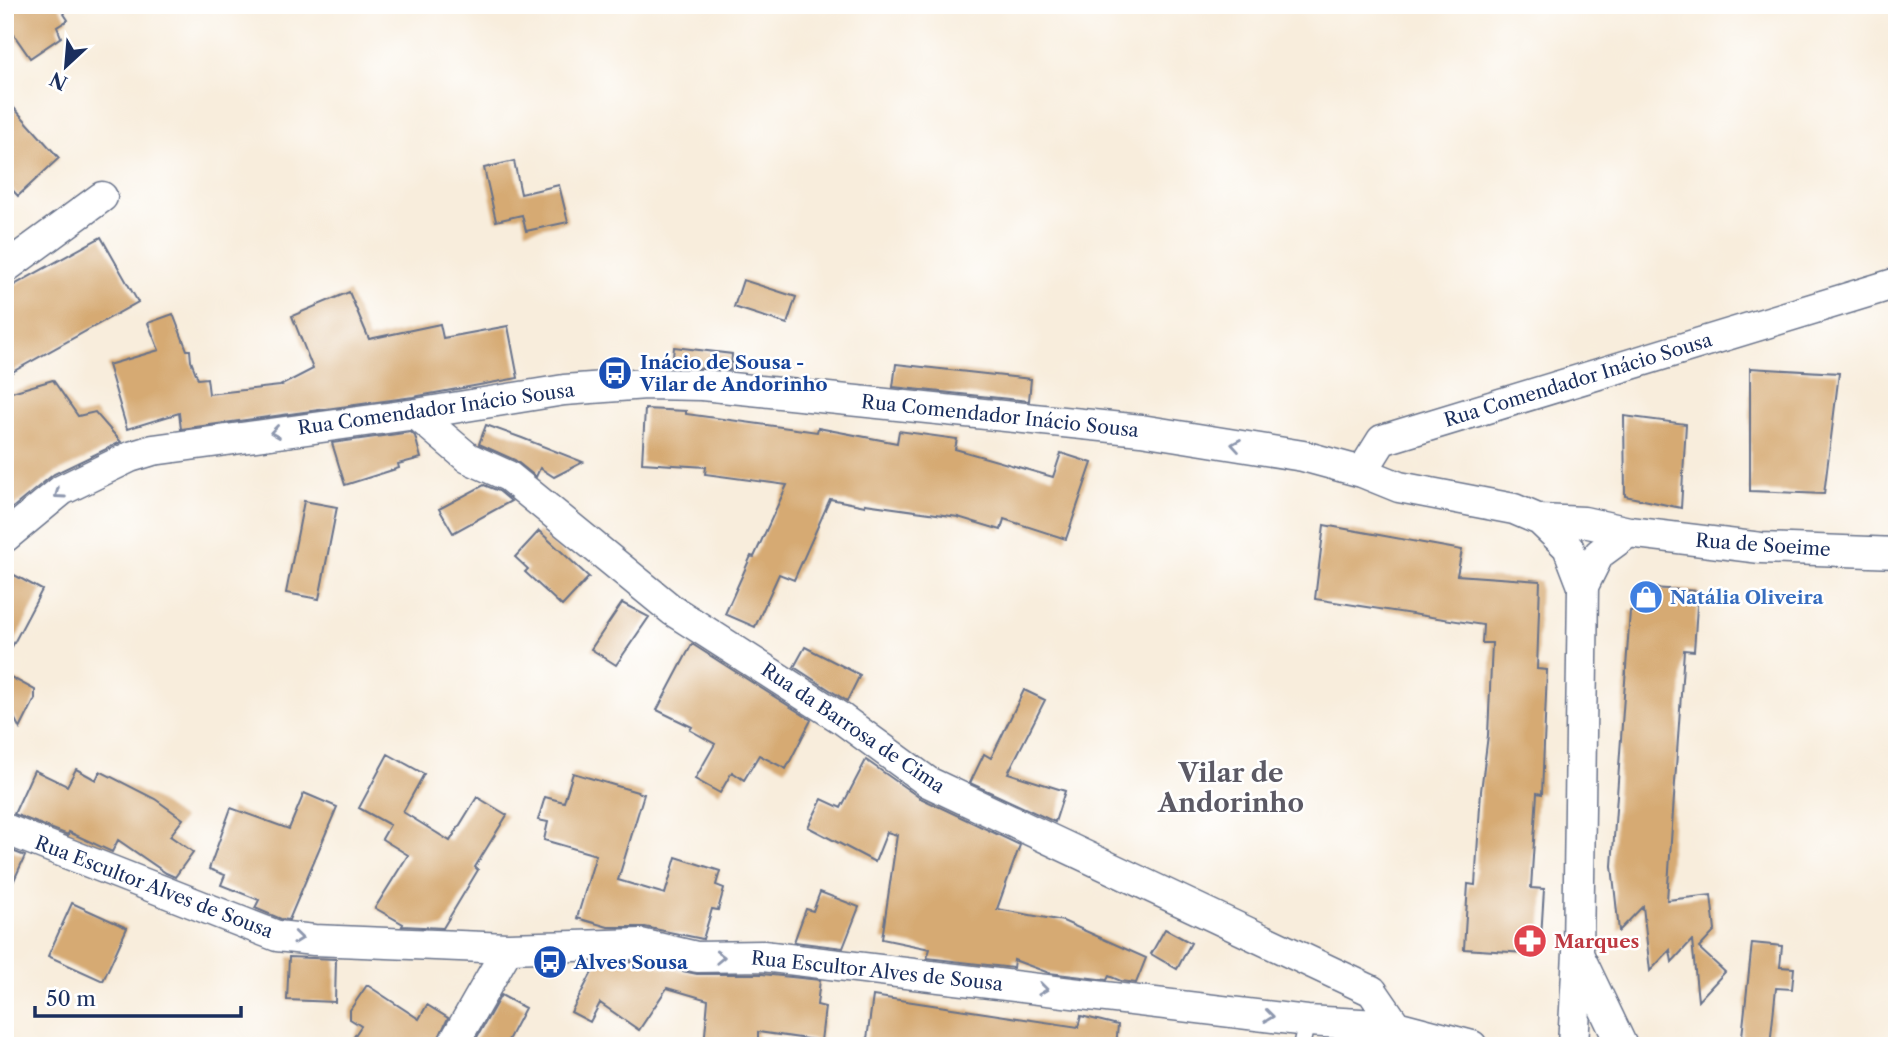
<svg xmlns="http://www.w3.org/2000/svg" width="1902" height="1051" viewBox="0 0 1902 1051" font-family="'Libre Caslon Text',serif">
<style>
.building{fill:#d6aa73}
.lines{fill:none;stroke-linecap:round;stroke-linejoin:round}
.service-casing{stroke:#68728a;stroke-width:19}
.minor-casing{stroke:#68728a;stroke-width:33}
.service{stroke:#fff;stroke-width:16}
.minor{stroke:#fff;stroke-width:30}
.oneway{stroke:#8d97ae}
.labels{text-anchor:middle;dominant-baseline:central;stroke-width:5;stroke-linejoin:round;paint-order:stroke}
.transit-label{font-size:19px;font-weight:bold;fill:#164399;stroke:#fff;text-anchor:start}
.street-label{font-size:19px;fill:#1b2f5e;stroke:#fff}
.shop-label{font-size:19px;font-weight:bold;fill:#366cbe;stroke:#fff;text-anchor:start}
.health-label{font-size:19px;font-weight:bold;fill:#be3a42;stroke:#fff;text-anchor:start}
.district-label{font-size:26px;font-weight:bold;fill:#5c5a65;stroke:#fff}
</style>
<rect width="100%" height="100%" fill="#fff"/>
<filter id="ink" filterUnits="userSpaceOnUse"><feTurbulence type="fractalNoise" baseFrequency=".0143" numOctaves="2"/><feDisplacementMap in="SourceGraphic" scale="14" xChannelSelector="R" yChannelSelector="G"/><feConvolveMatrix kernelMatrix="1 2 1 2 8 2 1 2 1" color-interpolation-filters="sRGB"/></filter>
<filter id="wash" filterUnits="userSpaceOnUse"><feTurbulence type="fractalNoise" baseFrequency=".00686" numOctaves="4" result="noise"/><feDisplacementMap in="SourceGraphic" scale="28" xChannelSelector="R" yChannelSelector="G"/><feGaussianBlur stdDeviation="1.57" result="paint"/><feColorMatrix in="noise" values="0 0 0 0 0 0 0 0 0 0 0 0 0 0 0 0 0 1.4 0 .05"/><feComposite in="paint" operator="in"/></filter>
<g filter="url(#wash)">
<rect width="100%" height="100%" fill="#f8eddc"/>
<g id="blocks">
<!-- building -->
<path class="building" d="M5,5H58L68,20L57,27L61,37L30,58L5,22Z
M5,98L59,158L18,196L5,182Z
M514,161L521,194L559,185L568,222L526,231L522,215L496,221L484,168Z
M101,237L138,302L5,376V290Z
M743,280L796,297L787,324L734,307Z
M349,292L369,339L440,324L443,338L508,326L518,378L413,397L181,429L179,413L127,429L108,365L159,350L148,323L173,314L187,350H190L191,361L198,379L207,378L209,394L280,386L313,369L292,316Z
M674,347L732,354L731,370L672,367Z
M896,364L1031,379L1029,401L893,387Z
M1750,368L1839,373L1824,494L1750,491Z
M53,380L78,416L95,412L121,442L54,474L5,514V394Z
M645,409L686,411V414L817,432L818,428L897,443L899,431L957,439L955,449L1053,477L1061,453L1092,463L1066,539L1004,519L1001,530L958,517L865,504V506L830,499L794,580L779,574L755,627L725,614L751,556L754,557L787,485L705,474L706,467L642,463Z
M1624,416L1686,424L1681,508L1625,496Z
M486,425L522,438L583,462L554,477L540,468L536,477L515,460L479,444Z
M411,432L415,436L421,458L398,464L399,468L345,485L332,443Z
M484,485L499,491L511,501L453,533L439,509Z
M304,501L337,507L319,599L286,593Z
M1324,525L1462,550L1457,575L1540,581L1537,669L1547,670L1542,794L1537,793L1531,888L1544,889L1540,954L1464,949L1468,884L1475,885L1481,791L1488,735L1492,643H1482L1483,625L1315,599Z
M539,531L589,577L562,606L525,572L528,569L515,557Z
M5,570L42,590L5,660Z
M1636,587L1698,591L1694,651L1684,650L1667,900L1711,895L1715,931L1699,948L1725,972L1698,1001L1692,940L1672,962L1670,950L1650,971L1643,906L1619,931L1612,866L1630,611H1635Z
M622,603L649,617L616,665L591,649Z
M692,644L811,720L786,769L759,755L744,780L732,772L720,793L695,779L715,744L690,730L692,727L657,710Z
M805,647L860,675L847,701L794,667Z
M5,674L35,690V699L20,729L5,700Z
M1024,690L1045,700L1008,773L1065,791L1055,822L970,783L984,754L991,758Z
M388,754L424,774L403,812L450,841L477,797L507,815L475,867L478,870L443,928L402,926L403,924L375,908L408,855L382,839L390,825L359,808Z
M866,760L920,798L1020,845L997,909L1063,921L1146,958L1136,983L1121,981L1109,976L1107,980L1049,973L1014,960L1013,968L927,958L930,949L882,939L897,835L887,832L875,862L808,827L822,799L841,808Z
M76,769L96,780L100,771L155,799L183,819L170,836L193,852L175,877L166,873L118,840L112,852L69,832L68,835L14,814L34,770L67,786Z
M573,773L644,794L618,880L665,894L676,857L720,871L716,885L724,888L718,910L712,909L703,939L645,927H608L577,918L596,855L544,840L548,822L538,820L545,797L564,802Z
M304,793L337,807L289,920L281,919L255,908L259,900L221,885L225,875L209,869L231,808L289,829Z
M5,848L25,856L5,900Z
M820,892L859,907L843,948L794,942L806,909L813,911Z
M72,903L127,928L103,981L48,956Z
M1165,929L1191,943L1177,969L1151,954Z
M1752,943L1782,946L1780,967L1794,968L1792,989L1776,988L1770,1046H1741Z
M289,957L336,959L335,1002L287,1000Z
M639,962L697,974H762L820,980L817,1005L825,1007L821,1041L758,1032V1046H704L708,1000L667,988L639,1030L600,1003L590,1022L571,1012L597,963Z
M367,985L419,1019L427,1005L448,1018L435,1046H348L361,1026L350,1019V1010Z
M501,995L525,1008L505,1046H472Z
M873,996L1078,1027L1081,1016L1118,1025L1116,1046H866Z"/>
</g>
</g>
<g filter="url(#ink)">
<use href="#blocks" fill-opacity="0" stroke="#68728a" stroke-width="2"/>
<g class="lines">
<!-- service casing -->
<g class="service-casing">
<path id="service" d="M1301,1046L1307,1021"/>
</g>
<!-- minor casing -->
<g class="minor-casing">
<path id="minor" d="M5,268L102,197
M416,414L468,458L508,476L672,610L842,719L928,782L1372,991L1396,1026
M1362,472L1382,440L1897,283
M1540,520L1584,522L1629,532L1761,548L1897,553
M5,537L62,490L130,457L153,450L416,414L564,390L646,384L702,385L1141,430L1303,456L1362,472L1399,487L1514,509L1540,520L1568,547L1583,586L1578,953L1573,1046
M1583,586L1599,554L1629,532
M5,829L277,936L314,940L508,948L641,944L697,957L763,956L1307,1021L1396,1026L1472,1046
M1579,956L1622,1046
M452,1046L508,948"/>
</g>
<!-- service -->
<use href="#service" class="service"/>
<!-- minor -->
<use href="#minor" class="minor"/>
</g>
<!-- one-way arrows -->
<defs><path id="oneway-chevron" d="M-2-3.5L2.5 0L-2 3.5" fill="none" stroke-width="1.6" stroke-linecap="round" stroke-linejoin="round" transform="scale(1.75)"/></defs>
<g class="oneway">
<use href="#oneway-chevron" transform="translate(275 432) rotate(172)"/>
<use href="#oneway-chevron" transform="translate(1236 445) rotate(-171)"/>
<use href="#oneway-chevron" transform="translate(59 494) rotate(145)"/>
<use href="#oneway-chevron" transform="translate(298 938) rotate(6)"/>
<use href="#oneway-chevron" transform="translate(720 957) rotate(-2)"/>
<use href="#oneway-chevron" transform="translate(1043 989) rotate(7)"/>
<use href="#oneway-chevron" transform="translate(1269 1016) rotate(7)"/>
</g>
</g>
<!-- icons -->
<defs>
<g id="bus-disc" transform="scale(1.75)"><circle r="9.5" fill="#1a4fb4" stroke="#fff"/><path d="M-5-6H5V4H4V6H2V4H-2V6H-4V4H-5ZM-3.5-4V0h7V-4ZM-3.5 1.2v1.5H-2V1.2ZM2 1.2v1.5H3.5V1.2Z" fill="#fff"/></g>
<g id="shop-disc" transform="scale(1.75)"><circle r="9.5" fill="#3f7fe0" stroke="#fff"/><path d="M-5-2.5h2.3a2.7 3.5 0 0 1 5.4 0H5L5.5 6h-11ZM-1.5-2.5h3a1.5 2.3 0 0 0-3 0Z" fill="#fff"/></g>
<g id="pharmacy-disc" transform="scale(1.75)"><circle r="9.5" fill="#e0444e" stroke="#fff"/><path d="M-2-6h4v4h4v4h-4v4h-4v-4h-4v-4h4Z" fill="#fff"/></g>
</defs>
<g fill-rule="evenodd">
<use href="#bus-disc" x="615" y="373"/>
<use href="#shop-disc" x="1646" y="597"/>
<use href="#pharmacy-disc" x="1530" y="941"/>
<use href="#bus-disc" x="550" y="962"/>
</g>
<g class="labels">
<!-- transit labels -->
<g class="transit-label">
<text x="640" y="362">Inácio de Sousa -<tspan x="640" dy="22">Vilar de Andorinho</tspan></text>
<text x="574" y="962">Alves Sousa</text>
</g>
<!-- street labels -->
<g class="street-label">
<text transform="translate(1578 380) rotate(-17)">Rua Comendador Inácio Sousa</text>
<text transform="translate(436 409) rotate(-8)">Rua Comendador Inácio Sousa</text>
<text transform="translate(1000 416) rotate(6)">Rua Comendador Inácio Sousa</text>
<text transform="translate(1763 545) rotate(4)">Rua de Soeime</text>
<text transform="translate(853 728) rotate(34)">Rua da Barrosa de Cima</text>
<text transform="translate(154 887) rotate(21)">Rua Escultor Alves de Sousa</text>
<text transform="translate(877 971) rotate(6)">Rua Escultor Alves de Sousa</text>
</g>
<!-- shop labels -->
<g class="shop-label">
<text x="1670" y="597">Natália Oliveira</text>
</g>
<!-- health labels -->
<g class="health-label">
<text x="1554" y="941">Marques</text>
</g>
<!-- district labels -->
<g class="district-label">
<text x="1231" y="773">Vilar de<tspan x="1231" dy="30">Andorinho</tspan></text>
</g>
</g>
<!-- margin -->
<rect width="1902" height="1051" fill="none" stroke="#fff" stroke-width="28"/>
<!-- north arrow -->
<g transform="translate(66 66) rotate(206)" stroke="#ffffff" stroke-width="5" paint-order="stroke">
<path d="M0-5L12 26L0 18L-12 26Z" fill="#1b2f5e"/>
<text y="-10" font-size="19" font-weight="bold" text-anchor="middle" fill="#1b2f5e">N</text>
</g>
<!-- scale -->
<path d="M35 1006v10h206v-10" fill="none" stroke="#1b2f5e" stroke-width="3.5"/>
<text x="46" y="1006" font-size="21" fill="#1b2f5e" stroke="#ffffff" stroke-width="5" paint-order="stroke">50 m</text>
</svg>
